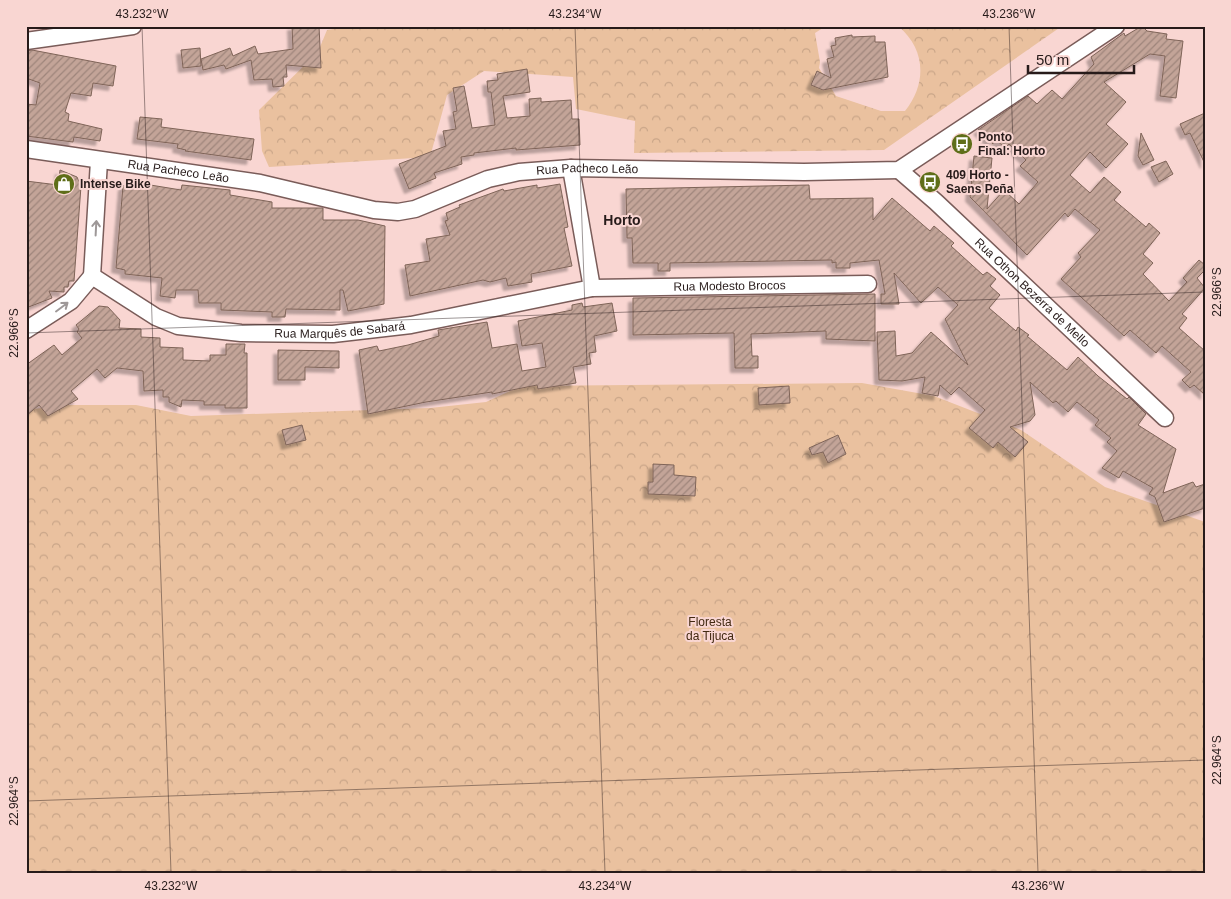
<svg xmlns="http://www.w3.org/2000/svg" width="1231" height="899" viewBox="0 0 1231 899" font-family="Helvetica,sans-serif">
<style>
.forest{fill:url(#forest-crowns)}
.building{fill:url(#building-hatch);stroke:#7f6458;filter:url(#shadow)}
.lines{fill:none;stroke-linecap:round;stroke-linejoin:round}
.street-casing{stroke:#7a5c59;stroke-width:19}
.street{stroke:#fff;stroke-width:16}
.oneway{stroke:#9e9898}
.ticks{fill:none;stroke:#271b1a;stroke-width:1;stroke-opacity:0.45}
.labels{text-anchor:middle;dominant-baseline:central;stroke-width:4;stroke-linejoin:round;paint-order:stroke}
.poi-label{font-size:12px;font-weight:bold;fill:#271b1a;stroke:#f9d6d2;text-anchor:start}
.street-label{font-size:12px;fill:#271b1a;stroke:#f9d6d2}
.park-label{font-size:12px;fill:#422911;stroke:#f9d6d2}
.neighbourhood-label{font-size:14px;font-weight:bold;fill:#271b1a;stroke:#f9d6d2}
.neatline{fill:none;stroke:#271b1a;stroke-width:2}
.ticks-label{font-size:12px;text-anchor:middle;fill:#271b1a}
</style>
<defs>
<pattern id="forest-crowns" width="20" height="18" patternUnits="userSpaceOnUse" patternTransform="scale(1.25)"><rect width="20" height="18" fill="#eac19f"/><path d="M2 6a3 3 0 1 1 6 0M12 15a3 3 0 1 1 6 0" fill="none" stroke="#c9a588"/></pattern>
<pattern id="building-hatch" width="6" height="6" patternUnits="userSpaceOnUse" patternTransform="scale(1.25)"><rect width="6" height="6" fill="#c3a498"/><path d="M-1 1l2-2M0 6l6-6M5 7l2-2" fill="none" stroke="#9e857b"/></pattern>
<filter id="shadow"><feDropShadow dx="-4.5" dy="4.5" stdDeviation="1" flood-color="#0004"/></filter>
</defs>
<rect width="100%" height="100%" fill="#f9d6d2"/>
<!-- forest -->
<path class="forest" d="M354,26H826L815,33L820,62L819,68L836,96L881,111H905C927,84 926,49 898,26H1062L884,150L634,153L635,121L576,109L573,77L484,71L447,95L430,157L269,167L262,151L259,110L318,52L327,30Z
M862,383L934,396L1021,430L1105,487L1205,522V873H26V410L65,405H136L191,416L430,408L486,402L521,386Z"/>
<!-- building -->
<path class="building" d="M292,26H319L321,68L286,65L287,77H283L284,86L273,87L272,79L254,80L251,60L226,69L224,65L203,70L201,59L230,48L233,56L255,46L258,54L293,49Z
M1142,26L1147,31L1167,34L1166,39L1183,41L1176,98L1160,96L1165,56L1150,54L1104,82L1126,102L1106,124L1128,144L1106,168L1090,152L1070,175L1090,193L1104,177L1121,192L1114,200L1146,227L1149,223L1160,233L1143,254L1153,263L1143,274L1169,301L1187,282L1183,278L1199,260L1205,265V270L1197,278L1205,288L1182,314L1187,318L1179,328L1205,351V395L1194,385L1190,388L1182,380L1191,372L1162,346L1156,353L1130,330L1124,336L1061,279L1081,257L1078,253L1100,230L1075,209L1068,217L1065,213L1027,255L970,197L974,156L992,158L987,209L1004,190L1019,204L1038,182L1020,166L1026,160L1009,144L1005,148L993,137V144L978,130L1028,96L1037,104L1052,90L1062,99L1094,64L1091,57L1124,33L1125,36Z
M852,35V37L875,36V42H885L888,77L823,90L811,85L817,71L831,78L827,59L834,57L831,46L836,45L835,38Z
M200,48L201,66L183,68L181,50Z
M32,50L116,66L113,86L93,83L91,96L71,93L65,112L69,114L68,121L102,129L100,141L74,137L73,142L26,136V104L36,105L40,83L26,78V51Z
M527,69L530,92L503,96L507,118L530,116L529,99L541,98V102L571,100L572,119H579L580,145L516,150V148L474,153V155L461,157L462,164L434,173L436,178L409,189L399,164L446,146L443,131L456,129L453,112L457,111L453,88L464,86L472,128L495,125L491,92H488L487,81L498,80L497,74Z
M1205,113V164L1190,133L1185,135L1180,124Z
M140,117L162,119L161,127L254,139L251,160L185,151L186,150L177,148L178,144L137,139Z
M1141,133L1154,160L1143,165L1138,156Z
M1166,161L1173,174L1159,182L1151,167Z
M60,170L77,177L81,186L74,281H69L68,287H64V292L49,291L52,298L26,308V181L58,185Z
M132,182L181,190L182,185L230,190V195L272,202V208H323V220H358L385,226L384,304L348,311L343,290H340V310L286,309L285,317H272V312L221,310V303H199L198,290H176L175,298L160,296L162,278L125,274V270L116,268L123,186Z
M560,184L568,227L564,228L572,266L531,274L532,282L508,286L506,278L490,282L483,280L410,296L405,265L430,261L426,239L450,235L445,221L448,220L446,213L460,207L459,205L503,189L504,191L537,185V188Z
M809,185L810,199L873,198V220L892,198L930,231L934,226L954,243L951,246L983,275L987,272L996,279L990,286L1000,295L989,308L1016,331L1018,327L1029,335L1027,336L1067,370L1078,357L1098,376L1127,399L1129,397L1146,414L1138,425L1176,449L1163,493L1193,482L1196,487L1205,484V508L1164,522L1155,497L1149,494L1153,488L1123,471L1119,478L1102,468L1117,451L1107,442L1111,438L1095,425L1099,420L1077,402L1068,412L1056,401L1053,403L1030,382L1035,415L1030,421L1010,427L1028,442L1015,457L998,442L993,448L969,428L985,410L959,387L951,395L940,385L938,396L922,393L925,377L902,381L879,380L877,332L895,331L896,356L912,353L931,332L968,365L945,319L958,305L938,287L921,303L894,273L899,304H881V294H885L879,260L850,263V268H836V262L832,263V260L670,263V271H658V263H633L632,238H627L626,189Z
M875,294V341L826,339V331L751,334L752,356H758V368H735L734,333L633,335V298Z
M582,303L583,307L612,303L617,331L594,336L596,352L589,353L591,364L573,367L576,383L538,389L537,385L492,394V392L426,402L368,414L359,350L377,346L379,351L408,345L439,336L438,330L487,322L492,348L517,344L522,371L546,367L542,343L522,346L518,321L572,310V305Z
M99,306L108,307L120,320L119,328L141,329V337L160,338V347L183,348V360L210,361V355H226V344H245L244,353H247V408H225V405H204V401L182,400L181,407L169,402V397H163V390L144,391L143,371L117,368L105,378L97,369L71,391L78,399L48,416L39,405L26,416V365L54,345L62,355L82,338L77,332L79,329L76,325Z
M278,350L339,351V368L305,367V380H278Z
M789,386L790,403L759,405L758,388Z
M302,425L306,440L286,445L282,430Z
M838,435L846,454L828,463L823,452L812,455L809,448Z
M653,464L674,465V475L696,477L695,496L648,494V482H653Z"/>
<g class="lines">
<!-- street casing -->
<g class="street-casing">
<g id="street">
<path d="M26,41L133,26"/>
<path id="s1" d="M26,149L260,183L374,210L398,212L415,209L488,179L519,172L571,168L804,172L899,170L1116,26"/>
<path d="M571,168L592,288"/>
<path id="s2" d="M899,170L936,202L1165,418"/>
<path id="s3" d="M92,276L156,317L178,326L241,333L333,334L411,325L592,288L868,284"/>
<path d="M92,276L99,161"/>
<path d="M26,330L71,301L92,276"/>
</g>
</g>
<!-- street -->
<use href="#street" class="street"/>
</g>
<!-- one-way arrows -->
<defs><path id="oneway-shaft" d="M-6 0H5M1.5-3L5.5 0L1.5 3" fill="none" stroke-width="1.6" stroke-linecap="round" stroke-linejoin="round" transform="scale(1.25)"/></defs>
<g class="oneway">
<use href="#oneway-shaft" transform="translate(96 228) rotate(-87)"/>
<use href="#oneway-shaft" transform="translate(62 307) rotate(-37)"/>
</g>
<!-- ticks -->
<path class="ticks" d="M142,26L171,873M575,26L605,873M1009,26L1038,873M26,333L1205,292M26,801L1205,760"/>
<!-- icons -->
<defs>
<g id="bus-disc" transform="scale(1.125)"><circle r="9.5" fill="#5f6e19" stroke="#f9d6d2"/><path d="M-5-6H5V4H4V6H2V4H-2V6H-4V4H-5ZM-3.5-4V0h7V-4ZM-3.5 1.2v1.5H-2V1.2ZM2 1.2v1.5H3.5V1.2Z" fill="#fff"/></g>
<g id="shop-disc" transform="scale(1.125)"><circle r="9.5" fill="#5f6e19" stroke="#f9d6d2"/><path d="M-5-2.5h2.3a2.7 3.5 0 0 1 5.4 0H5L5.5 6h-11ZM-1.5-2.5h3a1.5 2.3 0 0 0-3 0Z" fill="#fff"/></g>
</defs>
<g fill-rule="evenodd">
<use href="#bus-disc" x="962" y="144"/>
<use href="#bus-disc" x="930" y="182"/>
<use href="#shop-disc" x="64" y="184"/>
</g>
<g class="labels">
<!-- poi labels -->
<g class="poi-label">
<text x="978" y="137">Ponto<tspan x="978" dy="14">Final: Horto</tspan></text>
<text x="946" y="175">409 Horto -<tspan x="946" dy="14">Saens Peña</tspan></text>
<text x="80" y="184">Intense Bike</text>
</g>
<!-- street labels -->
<g class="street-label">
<text stroke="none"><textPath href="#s1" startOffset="574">Rua Pacheco Leão</textPath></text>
<text stroke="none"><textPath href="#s1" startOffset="154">Rua Pacheco Leão</textPath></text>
<text stroke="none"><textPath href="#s3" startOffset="656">Rua Modesto Brocos</textPath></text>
<text stroke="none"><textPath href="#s2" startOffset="181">Rua Othon Bezerra de Mello</textPath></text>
<text stroke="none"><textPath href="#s3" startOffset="262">Rua Marquês de Sabará</textPath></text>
</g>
<!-- park labels -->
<g class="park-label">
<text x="710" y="622">Floresta<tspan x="710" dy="14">da Tijuca</tspan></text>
</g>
<!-- neighbourhood labels -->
<g class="neighbourhood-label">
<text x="622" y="220">Horto</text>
</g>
</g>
<!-- border -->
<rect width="1231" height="899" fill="none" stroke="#f9d6d2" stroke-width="55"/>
<!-- scale -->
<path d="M1028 65v8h106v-8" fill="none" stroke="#271b1a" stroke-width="2.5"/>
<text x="1036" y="65" font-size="15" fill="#271b1a" stroke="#f9d6d2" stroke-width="4" paint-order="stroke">50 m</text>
<rect x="28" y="28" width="1176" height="844" class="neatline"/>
<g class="ticks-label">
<text x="142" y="18">43.232°W</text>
<text x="575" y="18">43.234°W</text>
<text x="1009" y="18">43.236°W</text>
<text transform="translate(1217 292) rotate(-90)" y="4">22.966°S</text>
<text transform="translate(14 333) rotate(-90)" y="4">22.966°S</text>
<text transform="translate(1217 760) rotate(-90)" y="4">22.964°S</text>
<text transform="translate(14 801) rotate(-90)" y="4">22.964°S</text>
<text x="171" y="890">43.232°W</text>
<text x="605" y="890">43.234°W</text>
<text x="1038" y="890">43.236°W</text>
</g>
</svg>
